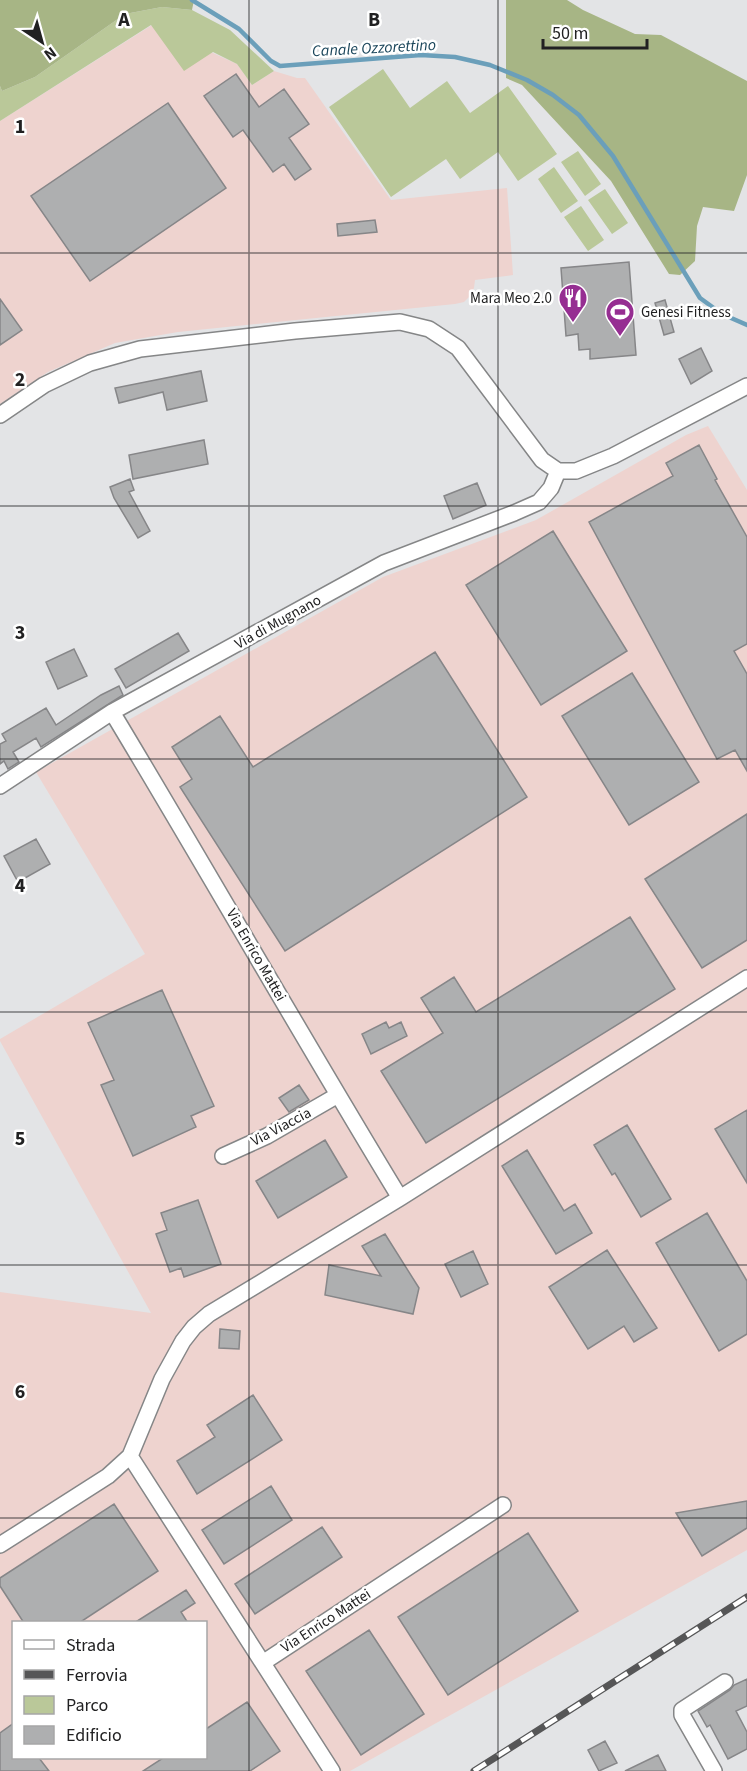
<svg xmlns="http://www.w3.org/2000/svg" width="747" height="1771" viewBox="0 0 747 1771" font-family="'Source Sans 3',sans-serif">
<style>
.industrial{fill:#eed3cf;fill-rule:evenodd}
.green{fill:#bac899}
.forest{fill:#a7b585}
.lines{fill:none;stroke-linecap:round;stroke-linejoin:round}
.stream{stroke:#6b9fba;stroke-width:4.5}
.building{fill:#aeafb0;stroke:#868688;stroke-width:1.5}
.street-casing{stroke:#858687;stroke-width:18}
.street{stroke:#fff;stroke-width:15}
.rail-casing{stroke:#565657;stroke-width:7}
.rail{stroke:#fff;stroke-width:4.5;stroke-dasharray:14;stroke-linecap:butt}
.grid{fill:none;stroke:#212122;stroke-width:1.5;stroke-opacity:0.55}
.labels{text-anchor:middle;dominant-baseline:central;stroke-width:5;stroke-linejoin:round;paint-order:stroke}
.poi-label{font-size:15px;fill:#212122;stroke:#fff;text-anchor:end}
.street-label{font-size:15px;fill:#212122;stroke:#fff}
.water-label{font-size:16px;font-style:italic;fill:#1a455a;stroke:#fff}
.grid-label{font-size:20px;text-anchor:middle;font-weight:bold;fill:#212122;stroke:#fff;stroke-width:5;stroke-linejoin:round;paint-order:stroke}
</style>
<rect width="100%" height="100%" fill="#e3e4e6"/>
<!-- industrial -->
<path class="industrial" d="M152,25L237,64L252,85L274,71L297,78H305L391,200L507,188L513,275L475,280L474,288L470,296L464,302L455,304L178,332L115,343L48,372L0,404V121Z
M708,426L747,490V1550L350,1771H0V1292L151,1313L0,1041V1039L145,954L36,772L383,577L536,520L686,435ZM14,1622H206V1758H14Z"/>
<!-- green -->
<path class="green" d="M162,7L192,10L230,30L274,71L252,85L237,64L213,52L184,71L151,25L0,121V86L2,91L35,77L125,14Z
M383,69L410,108L447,81L470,113L508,86L557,154L518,181L498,152L460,179L446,159L391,197L329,107Z
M578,151L601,184L585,196L561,162Z
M554,167L578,201L561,213L538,179Z
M605,189L628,223L612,234L588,200Z
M581,206L604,240L588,251L564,217Z"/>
<!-- forest -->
<path class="forest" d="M0,0H194L192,10L162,7L125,14L35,77L2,91L0,86Z
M506,0H567L583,10L635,34L661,35L747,81V175L734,211L703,207L697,226L695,261L680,275L669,274L611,181L522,85L506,78Z"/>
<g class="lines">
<!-- stream -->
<path class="stream" d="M192,0L239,29L271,61L280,66L421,55L455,57L490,65L527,80L553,95L579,115L613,156L700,298L722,314L747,325"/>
</g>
<!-- building -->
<path class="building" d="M236,74L259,107L284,89L309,124L289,138L311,169L295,180L284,164L273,172L243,130L233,137L204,96Z
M168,103L226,188L90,281L31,196Z
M375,220L377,232L338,236L337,224Z
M629,262L636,355L590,359V349L579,350L578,334L566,336L561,268Z
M0,299L22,330L0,345Z
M665,300L674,332L664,335L655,303Z
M701,348L712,371L691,384L679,359Z
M201,371L207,401L167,410L163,392L119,403L115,388Z
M204,440L208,464L133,479L129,455Z
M699,445L717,479L715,480L747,537V644L734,651L747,674V771L735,750L717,759L589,522L673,476L666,463Z
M130,479L134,490L129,492L150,531L138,538L114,498L110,487Z
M477,483L486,505L453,519L444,496Z
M553,531L627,651L541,705L466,585Z
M178,633L189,651L126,688L115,669Z
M74,649L87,676L58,689L46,662Z
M435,652L527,797L285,951L180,787L192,779L172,747L220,716L253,767Z
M632,673L699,782L629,825L562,716Z
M119,686L123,695L41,747L36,738L13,752L19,762L8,769L4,761L0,764V744L6,741L2,734L46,708L56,725L101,695Z
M747,814V940L702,968L645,879Z
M36,839L50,864L18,882L4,856Z
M630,917L675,989L426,1143L381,1071L443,1033L421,998L454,977L476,1012Z
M162,990L214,1106L191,1116L196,1127L133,1156L101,1085L114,1080L88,1023Z
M386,1022L389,1028L401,1022L407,1036L371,1054L362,1034Z
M299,1085L309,1100L289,1112L279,1098Z
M747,1110V1183L715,1129Z
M627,1125L671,1199L641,1217L615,1173L612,1175L594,1145Z
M325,1140L347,1177L278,1218L256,1181Z
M527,1150L564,1211L575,1204L592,1233L556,1254L502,1166Z
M198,1200L221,1264L184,1277L181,1268L170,1272L156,1234L167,1230L161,1213Z
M707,1213L747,1281V1334L719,1351L656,1243Z
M385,1234L419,1288L413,1314L325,1295L329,1265L381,1276L362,1246Z
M607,1250L657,1328L634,1342L624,1326L588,1349L549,1287Z
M473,1251L488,1284L461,1297L445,1264Z
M220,1329L240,1331L239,1349L219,1348Z
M253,1395L282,1440L197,1494L177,1461L215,1437L207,1425Z
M271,1486L292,1520L224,1564L202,1530Z
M747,1501V1528L702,1556L676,1513Z
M114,1504L158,1571L79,1623H24L0,1586V1578Z
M322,1527L342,1557L255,1614L235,1584Z
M528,1533L578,1611L448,1695L398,1617Z
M186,1590L195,1603L181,1612L188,1623H134Z
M369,1630L424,1714L361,1755L306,1671Z
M747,1679V1706L736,1711L747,1732V1749L728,1759L710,1725L707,1727L698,1711L730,1690L734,1685Z
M247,1702L280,1751L250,1771H143L163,1758H206V1729Z
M14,1723V1758H39L49,1771H0V1733Z
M605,1741L617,1763L599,1771L588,1750Z
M658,1755L666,1771H625Z"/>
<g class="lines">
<!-- street casing -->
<g class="street-casing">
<path id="street" d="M0,415L44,385L90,363L140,349L295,331L400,322L429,329L458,348L542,460L558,471H576L613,456L747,386
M112,712C209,873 302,1037 400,1198
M0,786L112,712L384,563L514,513L539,502L551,488L558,471
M223,1156L267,1136L338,1095
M130,1456L332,1771
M0,1545L108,1476L130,1456L162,1379L183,1341L194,1327L209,1314L400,1198L747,978
M264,1662L503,1505
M714,1771L682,1715V1710L725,1682"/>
</g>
<!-- street -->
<use href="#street" class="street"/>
<!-- rail casing -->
<g class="rail-casing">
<path id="rail" d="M474,1771L747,1597"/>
</g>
<!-- rail -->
<use href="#rail" class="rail"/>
</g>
<!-- grid -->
<path class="grid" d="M249,0V1771M498,0V1771M0,253H747M0,506H747M0,759H747M0,1012H747M0,1265H747M0,1518H747"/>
<!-- icons -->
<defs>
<g id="restaurant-pin" transform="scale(1.5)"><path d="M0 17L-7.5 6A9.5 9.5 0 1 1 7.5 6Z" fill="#962e92" stroke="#fff"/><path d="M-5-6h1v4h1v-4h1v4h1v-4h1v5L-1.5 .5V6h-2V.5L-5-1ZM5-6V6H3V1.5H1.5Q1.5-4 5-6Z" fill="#fff"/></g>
<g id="stadium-pin" transform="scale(1.5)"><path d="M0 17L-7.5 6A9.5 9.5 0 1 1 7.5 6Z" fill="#962e92" stroke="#fff"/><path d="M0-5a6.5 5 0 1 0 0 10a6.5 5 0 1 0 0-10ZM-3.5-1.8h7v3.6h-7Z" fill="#fff"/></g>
</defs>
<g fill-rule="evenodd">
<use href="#restaurant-pin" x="573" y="298"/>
<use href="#stadium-pin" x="620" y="312"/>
</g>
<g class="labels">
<!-- poi labels -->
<g class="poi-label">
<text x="552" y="298">Mara Meo 2.0</text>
<text x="641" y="312" text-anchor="start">Genesi Fitness</text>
</g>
<!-- street labels -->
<g class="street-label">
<text transform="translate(278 622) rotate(-29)">Via di Mugnano</text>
<text transform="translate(256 955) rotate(60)">Via Enrico Mattei</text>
<text transform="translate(281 1127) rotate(-28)">Via Viaccia</text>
<text transform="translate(326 1621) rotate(-33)">Via Enrico Mattei</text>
</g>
<!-- water labels -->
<g class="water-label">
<text transform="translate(374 48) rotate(-3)">Canale Ozzorettino</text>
</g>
</g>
<g class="grid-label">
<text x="124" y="26">A</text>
<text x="374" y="26">B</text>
<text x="20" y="133">1</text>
<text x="20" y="386">2</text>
<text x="20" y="639">3</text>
<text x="20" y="892">4</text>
<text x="20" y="1145">5</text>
<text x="20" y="1398">6</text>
</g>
<!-- legend -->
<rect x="12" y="1621" width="195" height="138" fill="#ffffff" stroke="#a6a6a7" stroke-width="1.5"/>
<rect x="24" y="1640" width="30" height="9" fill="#ffffff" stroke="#a6a6a7" stroke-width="1.5"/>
<text x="66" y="1651" font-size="18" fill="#212122">Strada</text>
<rect x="24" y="1670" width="30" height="9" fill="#565657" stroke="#a6a6a7" stroke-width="1.5"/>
<text x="66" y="1681" font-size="18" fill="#212122">Ferrovia</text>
<rect x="24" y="1696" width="30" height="18" fill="#bac899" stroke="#a6a6a7" stroke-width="1.5"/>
<text x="66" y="1711" font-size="18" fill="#212122">Parco</text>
<rect x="24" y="1726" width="30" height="18" fill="#aeafb0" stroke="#a6a6a7" stroke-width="1.5"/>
<text x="66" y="1741" font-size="18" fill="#212122">Edificio</text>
<!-- north arrow -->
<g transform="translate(42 42) rotate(144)" stroke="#ffffff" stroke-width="4.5" paint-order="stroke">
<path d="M0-4.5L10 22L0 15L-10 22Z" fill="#212122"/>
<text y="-9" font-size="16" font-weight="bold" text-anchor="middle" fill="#212122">N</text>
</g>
<!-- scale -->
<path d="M543 39v9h104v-9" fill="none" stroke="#212122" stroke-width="3"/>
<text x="552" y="39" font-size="18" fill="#212122" stroke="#ffffff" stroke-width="4.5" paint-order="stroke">50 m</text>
</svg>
